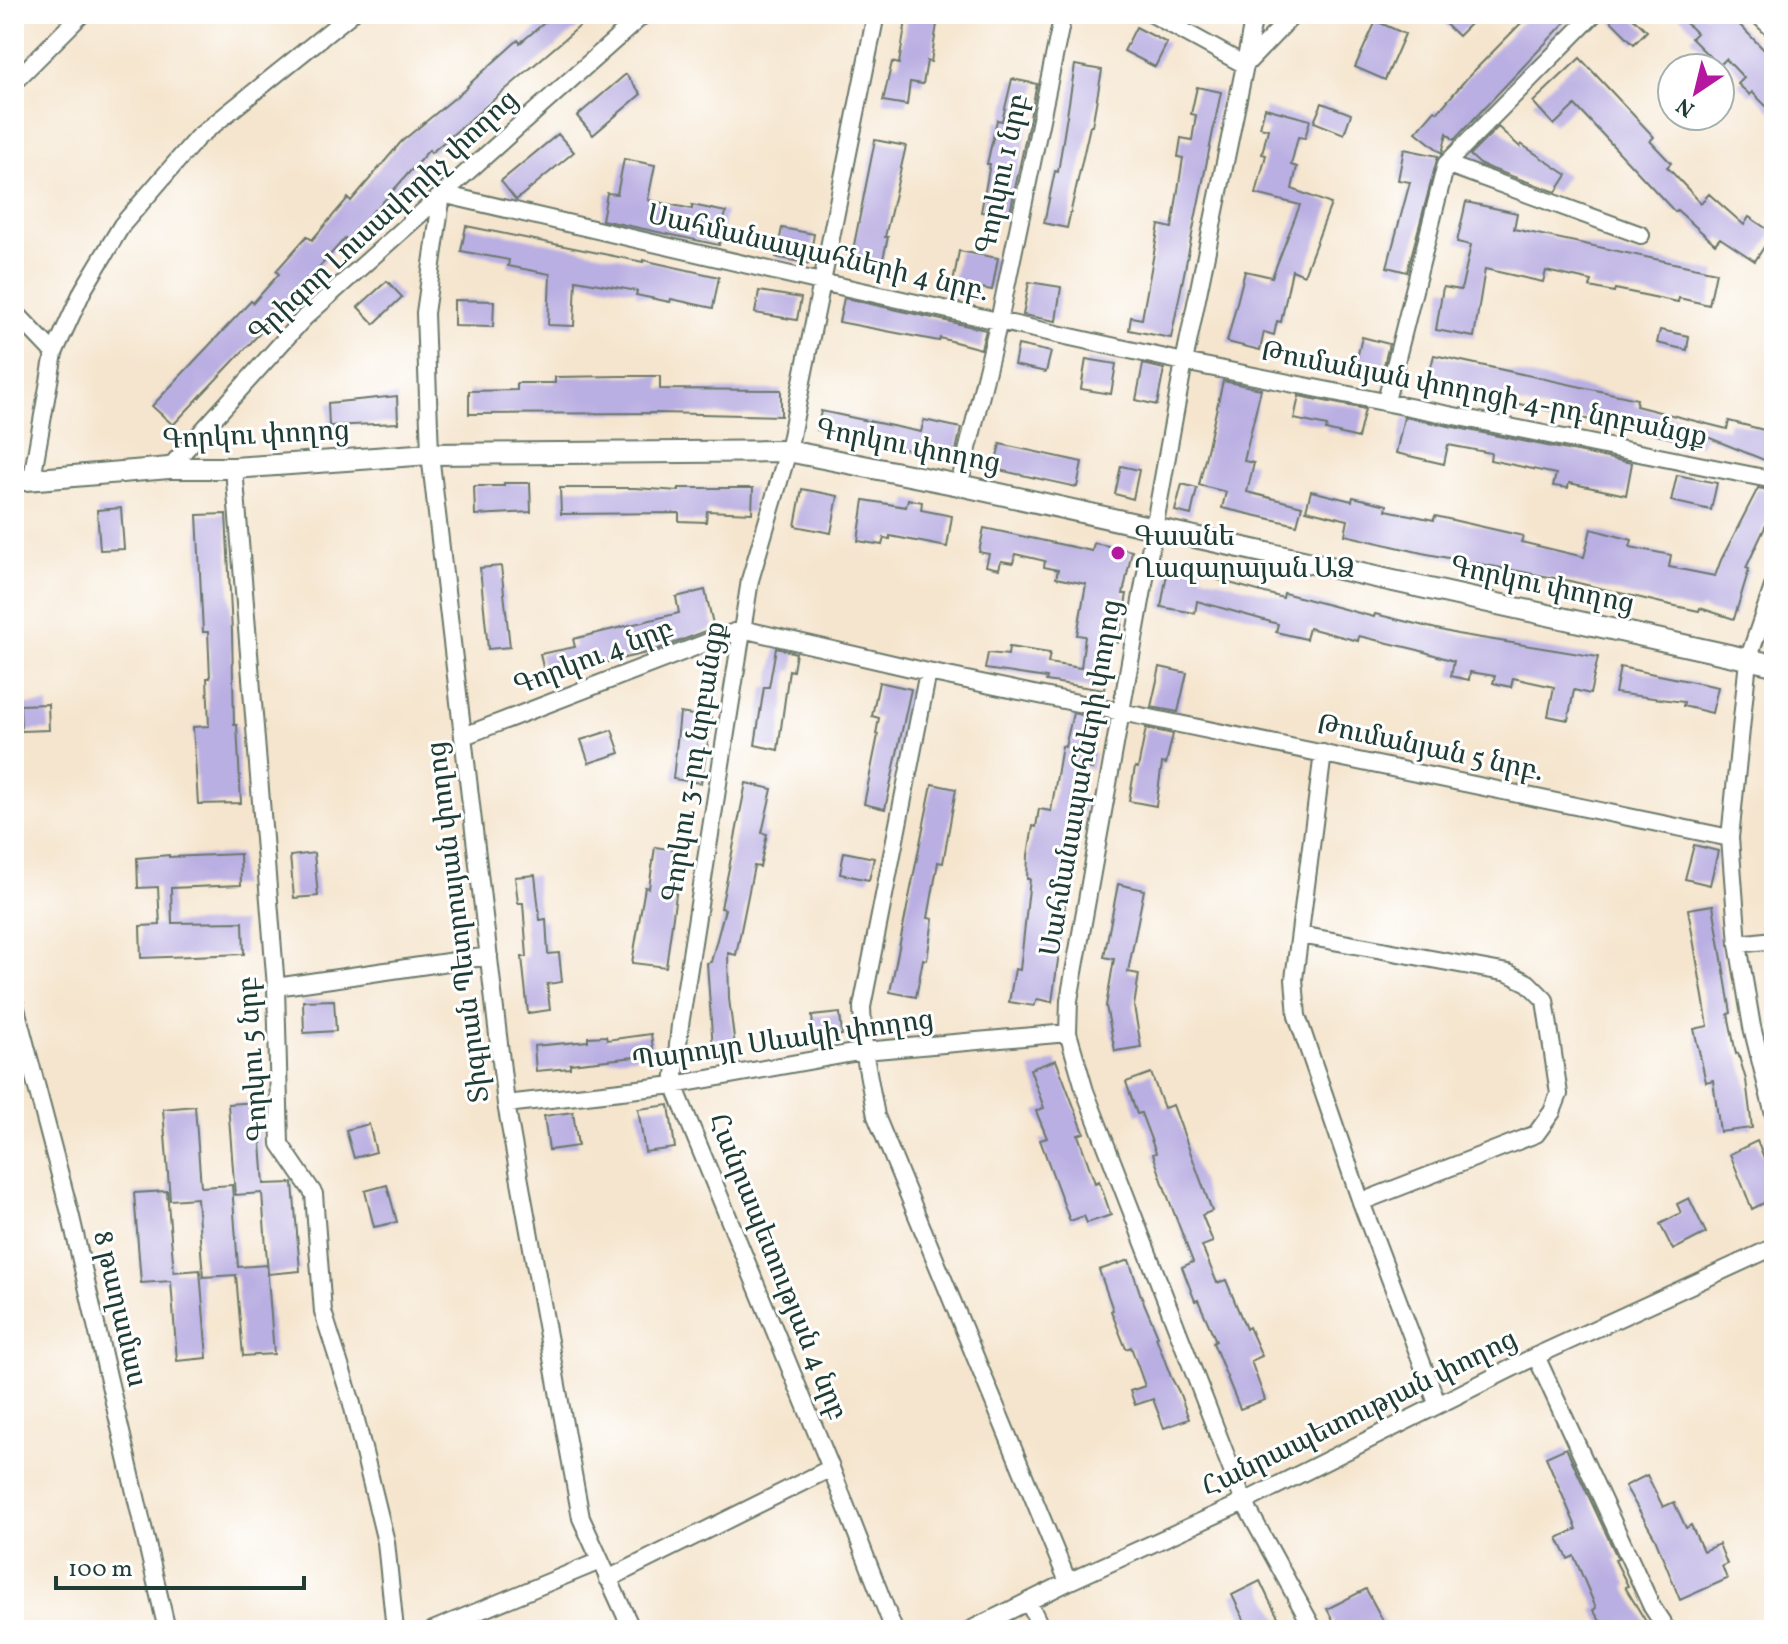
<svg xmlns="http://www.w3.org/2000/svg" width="1788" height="1644" viewBox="0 0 1788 1644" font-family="Vollkorn,'Noto Serif Armenian',serif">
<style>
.building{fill:#baafe2}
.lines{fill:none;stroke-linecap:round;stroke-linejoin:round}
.minor-casing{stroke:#6a786a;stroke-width:20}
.tertiary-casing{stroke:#6a786a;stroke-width:24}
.minor{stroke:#fff;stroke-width:16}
.tertiary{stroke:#fff;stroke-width:20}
.poi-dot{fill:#b5179e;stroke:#fff;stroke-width:3}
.labels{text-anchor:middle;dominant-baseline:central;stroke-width:6;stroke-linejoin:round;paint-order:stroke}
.street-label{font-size:28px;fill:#1f3d34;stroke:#fff}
.poi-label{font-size:28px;fill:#1f3d34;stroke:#fff;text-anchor:start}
</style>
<rect width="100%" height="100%" fill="#fff"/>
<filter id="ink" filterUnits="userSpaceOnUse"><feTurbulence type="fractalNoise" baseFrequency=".0125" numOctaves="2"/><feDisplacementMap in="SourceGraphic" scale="16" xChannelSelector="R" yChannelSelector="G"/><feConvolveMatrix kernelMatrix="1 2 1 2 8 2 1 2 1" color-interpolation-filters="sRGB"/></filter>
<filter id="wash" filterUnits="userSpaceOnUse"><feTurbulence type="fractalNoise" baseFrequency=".006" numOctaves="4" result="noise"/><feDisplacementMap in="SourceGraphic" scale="32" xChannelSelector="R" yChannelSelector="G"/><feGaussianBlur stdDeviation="1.8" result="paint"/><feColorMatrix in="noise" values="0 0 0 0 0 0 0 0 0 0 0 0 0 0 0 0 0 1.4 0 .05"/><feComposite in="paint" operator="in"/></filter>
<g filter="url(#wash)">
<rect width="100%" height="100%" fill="#f5e5ce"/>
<g id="blocks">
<!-- building -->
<path class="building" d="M560,14H594L431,153L429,150L375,211L374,210L348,241L345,238L277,315L173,425L152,406L251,301L253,303L279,274L276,271L307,236L312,240L348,198L351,201L401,142L468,87L467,86L518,40L520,43L550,18L553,21Z
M907,14L938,18L931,62L927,61L923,84L910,82L907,105L883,101L892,62L899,64Z
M1435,14H1480L1458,36Z
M1530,14H1573L1454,140L1447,133L1442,153L1416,132L1435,110L1438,112L1467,78Z
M1629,14L1647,31L1634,44L1605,15Z
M1677,14H1729L1774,60V114L1752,92L1750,95L1738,84L1744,78L1726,59L1719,66L1691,38L1696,33Z
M1376,21L1405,34L1385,80L1355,67Z
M1136,27L1167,43L1155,67L1124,51Z
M1580,58L1654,137L1650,141L1671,163L1667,167L1701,203L1709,194L1744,225L1749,217L1773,233L1755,261L1720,238L1715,244L1677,210L1675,212L1575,105L1554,125L1533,102Z
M1075,65L1102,70L1092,126H1090L1067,228L1044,223L1055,171L1058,172Z
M626,74L641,94L593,135L577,116Z
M1012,79L1037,84L1009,217L981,212L990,164H987L997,120L1002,121Z
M1197,87L1221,92L1171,338L1129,330L1131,317L1142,319L1159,225L1172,228L1183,158L1178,157L1181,138L1192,140L1196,115L1191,114Z
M1322,103L1351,114L1344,134L1314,122Z
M1265,108L1310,120L1305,138L1298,137L1291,165L1297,167L1292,189L1331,204L1304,275L1292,270L1281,322L1277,321L1274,335L1264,332L1260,350L1227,342L1245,271L1272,277L1300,205L1256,194L1266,155L1262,154L1268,129L1260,127Z
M1498,127L1520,147L1521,144L1567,175L1556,192L1481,165L1470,155Z
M558,134L574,152L516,200L501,181Z
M875,140L906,146L885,237H888L880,272L850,265Z
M1404,149L1438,156L1407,272L1387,267L1410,182L1398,180Z
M624,159L655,165L648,200L692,209V205L726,212L719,245L602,220L607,193L617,194Z
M1466,202L1517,213L1514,229L1716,272L1709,305L1679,298L1678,302L1615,289L1614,292L1590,287L1592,281L1546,271L1543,282L1485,269L1474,337L1436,330L1443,287L1461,290L1471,245L1457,242Z
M466,226L643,262V260L719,277L713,308L671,299L670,302L636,295L637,291L576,280L574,326L548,325L550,274L508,266L509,260L461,251Z
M782,228L814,234L809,264L776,257Z
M959,251L998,258L992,290L953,283Z
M387,281L402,297L374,324L358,307Z
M1029,282L1061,287L1056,321L1023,315Z
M759,291L801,298L797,320L755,313Z
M844,298L986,330L981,349L940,338L939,341L839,322Z
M454,300L494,301L493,327L454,326Z
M1660,330L1689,336L1687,350L1657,343Z
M1362,337L1389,344L1381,378L1354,371Z
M1018,345L1051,352L1046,372L1014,365Z
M1434,355L1637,399L1636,406L1727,429L1729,421L1764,430L1774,414V464L1705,436L1701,445L1427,383Z
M1086,359L1116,364L1111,394L1081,389Z
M1143,364L1164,369L1157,405L1136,400Z
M621,376H660V389L781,390V416L660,413L469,414V391L517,390V383H555V377Z
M1223,381L1261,389L1244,461L1254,463L1247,492L1302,506L1297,525L1222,508L1226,492L1199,485Z
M397,396L398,423L329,426L328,403Z
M1299,396L1365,409L1358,438L1326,430L1327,426L1294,419Z
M821,411L921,432L924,420L961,428L954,460L817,430Z
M1404,417L1632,463L1626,495L1569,483L1568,488L1553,486L1556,474L1490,460L1491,453L1448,445L1444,464L1396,453Z
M1000,444L1082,462L1077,487L994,469Z
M1121,466L1139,470L1133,499L1115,494Z
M1677,475L1717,483L1711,510L1671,501Z
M504,483H530L531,512L475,515L474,486H504Z
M1182,484L1197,488L1191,515L1175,511Z
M560,488H635L679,491V488H753L752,513L707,511L706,522L679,521V513L561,514Z
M1758,488L1774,491V508L1746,568L1749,569L1734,619L1700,608L1699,611L1666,604L1570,581L1422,553L1345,535L1348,520L1306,510L1311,491L1352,501L1353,497L1387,505L1386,510L1434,520L1435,516L1523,536L1521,542L1584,557L1591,529L1632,540L1630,547L1671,555L1669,567L1715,576L1721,560Z
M802,489L838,496L831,533L795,526Z
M908,499L922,502L921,510L952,516L947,547L890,536V539L884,538L882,545L858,541L864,500L906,507Z
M121,508L124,549L100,550L97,510Z
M226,514L232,632L234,725H237L241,803L198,804L193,727L209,726L207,678H210L208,632H203L197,515Z
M984,528L1092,551L1094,543L1132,551L1123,594H1127L1118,643L1111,641L1104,690L1046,681L1047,678L985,669L988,653L1008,655L1009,647L1050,653L1048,663L1081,668L1085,636L1077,635L1086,584L1056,578L1058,570L1044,567L1045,561L1015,554L1013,563L1001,561L999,569L986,566L989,554L979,552Z
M1169,562L1202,568L1201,575L1283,598L1284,593L1374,617L1375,614L1457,634L1598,657L1590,694L1574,690L1568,720L1548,716L1554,687L1513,678L1511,687L1493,683L1495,676L1470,672L1469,680L1451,676L1454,661L1418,650L1359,636L1358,641L1309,628L1306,639L1276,632L1278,624L1197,601L1195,613L1161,607Z
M501,566L510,647L488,649L480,568Z
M705,590L714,628L651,652L545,676L540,654L575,647L573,639L679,613L676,597Z
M776,648L796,653L793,671L789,670L778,750L755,745L764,687H769Z
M1160,667L1187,673L1178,712L1151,707Z
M1620,667L1718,687L1712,713L1683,706L1684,702L1615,693Z
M879,682L911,689L885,809L864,804L878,735L876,734L879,718L872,716Z
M48,704L49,730L21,731L20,705Z
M680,713L712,718L701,783L673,779Z
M1073,713L1099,719L1092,753H1095L1092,769L1083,767L1078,795L1086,797L1074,863L1066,861L1060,904L1065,905L1064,918L1052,1002L1037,999L1034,1006L1009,1002L1015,969L1020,970L1030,879H1027L1028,855L1033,826L1036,827L1039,809L1051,811L1062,746L1065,747Z
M1146,728L1173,734L1166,764L1162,763L1156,806L1129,801L1135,767L1138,768Z
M612,730L620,753L589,763L581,740Z
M746,783L772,789L762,833L767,834L760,867L754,866L736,955L728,953L729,999L735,1046L713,1049L707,963L711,962L725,909L721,908Z
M932,784L956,789L943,863L938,862L928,918L933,919L927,960L923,959L916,997L890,992Z
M1694,845L1718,851L1710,885L1685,879Z
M655,847L682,851L666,967L632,963L645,887L649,888Z
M844,852L874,858L869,880L840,874Z
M314,853L318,896L294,898L290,856Z
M240,854L241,885L171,888L172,923L243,922L244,954L141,958L140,926L160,925L158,887L138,888L137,858L169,855V857Z
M535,875L540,920L546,919L548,954L559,953L562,982L547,984L550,1010L528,1013L522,957H527L523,903H518L515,877Z
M1118,884L1144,890L1128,972L1139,974L1134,1006L1141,1047L1115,1051L1106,1006L1114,959L1104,957Z
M1713,905L1731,1013L1728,1014L1736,1054L1738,1053L1746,1080L1752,1128L1720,1132L1713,1080L1706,1082L1694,1029L1708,1026L1688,909Z
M334,1000L336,1031L304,1033L303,1001Z
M840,1013L842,1035L814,1037L812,1016Z
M651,1034L654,1055L570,1064V1068L536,1071L534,1046L588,1041V1037L606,1036L607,1040Z
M1056,1060L1084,1133L1078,1135L1095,1183L1099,1181L1111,1215L1087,1223L1084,1216L1070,1221L1040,1140L1047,1138L1036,1111L1044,1108L1030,1069Z
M1151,1073L1164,1108L1173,1105L1212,1211L1202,1215L1213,1242L1202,1246L1217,1283L1226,1280L1246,1329L1249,1327L1262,1356L1251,1361L1265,1400L1240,1409L1213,1343L1216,1341L1198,1300L1195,1301L1182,1267L1193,1262L1166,1192L1153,1154L1156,1153L1141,1113L1137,1114L1126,1082Z
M258,1102L264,1184L293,1183L300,1271L268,1274L262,1193L235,1195L228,1104Z
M669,1105L675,1148L645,1152L638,1109Z
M195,1106L201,1187L232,1185L238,1267L267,1265L274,1354L243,1356L236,1275L203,1277L197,1198L170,1200L163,1109Z
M573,1112L578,1146L549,1150L544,1116Z
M369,1124L376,1152L354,1158L346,1130Z
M1757,1141L1774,1181V1198L1752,1209L1730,1154Z
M387,1185L397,1222L374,1227L365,1191Z
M167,1191L174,1272L200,1270L207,1358L177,1361L171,1281L141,1283L134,1193Z
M1689,1198L1706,1233L1673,1250L1660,1224L1681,1213L1677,1204Z
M1129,1260L1141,1296L1158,1336L1156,1337L1171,1377L1179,1392L1189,1419L1164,1428L1153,1399L1135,1405L1130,1391L1145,1386L1131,1347L1126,1349L1111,1311L1113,1310L1099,1270Z
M1566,1448L1618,1559L1615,1560L1628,1586L1625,1587L1651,1630H1606L1593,1610L1596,1608L1574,1556L1568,1559L1558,1538L1577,1529L1546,1457Z
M1647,1475L1663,1507L1674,1502L1686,1528L1691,1525L1703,1551L1719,1544L1727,1564L1722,1566L1727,1579L1680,1600L1655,1538L1625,1486Z
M1260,1581L1269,1600L1285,1630H1249L1232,1595Z
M1366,1589L1388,1630H1338L1327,1609Z"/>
</g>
</g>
<g filter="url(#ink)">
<use href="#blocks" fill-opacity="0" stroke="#6a786a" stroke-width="2"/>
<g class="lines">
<!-- minor casing -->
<g class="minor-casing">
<path id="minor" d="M876,14L788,451L750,580L680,1025L674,1085L831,1468L894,1630
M1152,14L1245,65L1254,14
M1294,14L1245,65L1184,362L1069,1000L1068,1033L1085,1091L1244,1502L1314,1630
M1757,14L1774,30
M14,82L82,14
M1446,164L1641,235
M14,311L54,353
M1386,401L1446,164L1594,14
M169,468L305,317L644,14
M234,468L276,987L280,1144L314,1194L323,1312L351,1400L386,1542L395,1630
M32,478L54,353L83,290L122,225L197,138L351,14
M959,485L999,321L1063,14
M1774,584L1748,660L1730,838L1738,944L1752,1027L1774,1115
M928,672L862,1007L864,1051L876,1116L1068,1582
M464,736L742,629L928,672L1730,838
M1323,753L1294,979L1297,1016L1361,1202L1437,1403
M1300,935L1508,973L1528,983L1545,1000L1559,1094L1552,1112L1536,1134L1361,1202
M1738,944L1774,940
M276,987L489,956
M14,1001L70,1213L167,1630
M506,1104L674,1085L864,1051L1068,1033
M1536,1356L1652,1607L1667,1630
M608,1579L831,1468
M1028,1601L1042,1630
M433,1630L600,1561
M632,1630L581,1518L506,1104L430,454L425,313L442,194L821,282L1184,362L1774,480
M970,1630L1068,1582L1244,1502L1536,1356L1774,1247"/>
</g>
<!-- tertiary casing -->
<g class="tertiary-casing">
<path id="tertiary" d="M14,481L169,468H234L430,454L788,451L959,485L1774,665"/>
</g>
<!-- minor -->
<use href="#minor" class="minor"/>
<!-- tertiary -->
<use href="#tertiary" class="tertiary"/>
</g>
</g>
<!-- markers -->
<circle class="poi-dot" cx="1118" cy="553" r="8"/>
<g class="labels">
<!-- street labels -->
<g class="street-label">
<text transform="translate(1003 174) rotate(-78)">Գորկու 1 նրբ</text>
<text transform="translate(384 217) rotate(-43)">Գրիգոր Լուսավորիչ փողոց</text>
<text transform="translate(818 254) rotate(13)">Սահմանապահների 4 նրբ.</text>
<text transform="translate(1484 395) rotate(11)">Թումանյան փողոցի 4-րդ նրբանցք</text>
<text transform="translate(256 436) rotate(-3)">Գորկու փողոց</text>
<text transform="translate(908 447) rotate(11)">Գորկու փողոց</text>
<text transform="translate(1542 586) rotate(12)">Գորկու փողոց</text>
<text transform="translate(594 658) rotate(-21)">Գորկու 4 նրբ</text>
<text transform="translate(1430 749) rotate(12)">Թումանյան 5 նրբ.</text>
<text transform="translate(695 762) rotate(-81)">Գորկու 3-րդ նրբանցք</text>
<text transform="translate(1082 778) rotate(-80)">Սահմանապահների փողոց</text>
<text transform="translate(459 922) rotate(-97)">Տիգրան Պետրոսյան փողոց</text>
<text transform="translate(783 1041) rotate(-8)">Պարույր Սևակի փողոց</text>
<text transform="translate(254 1059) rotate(-94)">Գորկու 5 նրբ</text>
<text transform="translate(777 1267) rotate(68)">Հանրապետության 4 նրբ</text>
<text transform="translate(119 1309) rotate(77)">8 թաղամաս</text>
<text transform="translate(1360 1414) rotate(-26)">Հանրապետության փողոց</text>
</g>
<!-- poi labels -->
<g class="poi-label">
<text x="1134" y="537">Գաանե<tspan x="1134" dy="32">Ղազարայան ԱՁ</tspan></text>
</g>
</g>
<!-- margin -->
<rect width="1788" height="1644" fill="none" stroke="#fff" stroke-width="48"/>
<!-- north arrow -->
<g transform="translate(1696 92) rotate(215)"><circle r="38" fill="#ffffff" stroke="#a5b1ae" stroke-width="2"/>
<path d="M0-6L14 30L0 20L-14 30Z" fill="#b5179e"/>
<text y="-12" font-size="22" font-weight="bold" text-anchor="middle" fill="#1f3d34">N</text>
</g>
<!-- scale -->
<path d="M56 1576v12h248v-12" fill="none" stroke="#1f3d34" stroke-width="4"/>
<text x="68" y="1576" font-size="24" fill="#1f3d34" stroke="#ffffff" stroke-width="6" paint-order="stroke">100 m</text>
</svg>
